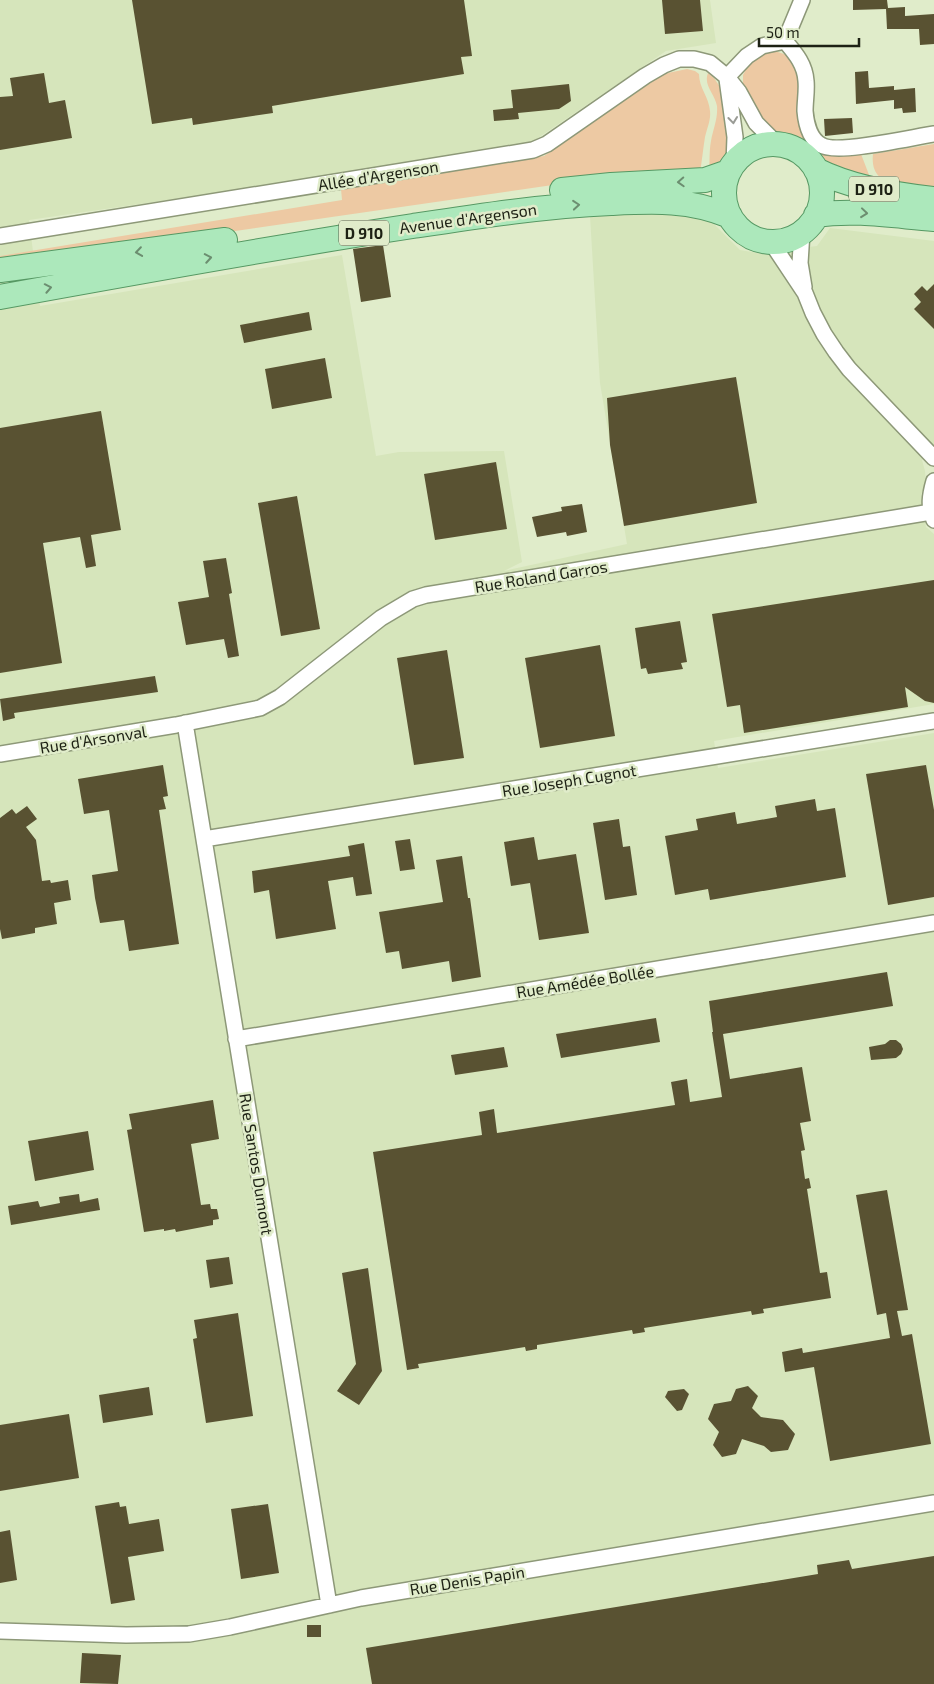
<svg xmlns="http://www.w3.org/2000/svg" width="934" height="1684" viewBox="0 0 934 1684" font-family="'Exo 2',sans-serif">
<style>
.built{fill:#d6e5bb}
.green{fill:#edc9a3}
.building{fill:#595232}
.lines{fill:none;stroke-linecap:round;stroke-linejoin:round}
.street-casing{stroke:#8d9878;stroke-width:18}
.primary-casing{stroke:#569863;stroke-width:26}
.street{stroke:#fff;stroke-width:15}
.primary{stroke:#ace8bb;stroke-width:24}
.oneway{stroke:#999b95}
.oneway2{stroke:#6c8e70}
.labels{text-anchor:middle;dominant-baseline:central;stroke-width:5;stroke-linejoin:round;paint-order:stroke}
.shield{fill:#e0ecca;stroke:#585e4b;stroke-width:1}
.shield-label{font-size:15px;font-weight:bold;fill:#1d2114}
.street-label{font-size:16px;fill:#1d2114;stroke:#e0ecca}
</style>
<rect width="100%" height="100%" fill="#e0ecca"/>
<!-- built -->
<path class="built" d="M0,0H710L716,43L666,51L532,142L398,163L327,177L29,220L40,306L342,255L376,456L399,452L504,451L522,562L504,571L627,544L600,383L590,216L652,211L710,220L740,250L758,253L817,246L830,228L934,241V450L922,460L925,471L926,483L921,495L926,527L934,534V704L714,741L718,768L934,733V1684H0Z"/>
<!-- green -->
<path class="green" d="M765,51C783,50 795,57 799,75C802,86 797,99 799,110C801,119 819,144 825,153L861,154L871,180L823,164L801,141L778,133L769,128L761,119L743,85V75L749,64Z
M687,69L695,71L699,74C699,88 709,97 710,111C711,120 707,128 705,137C703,149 702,161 700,172L587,180L152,243L0,263V256L342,200L341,189L544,156L659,77L668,73Z
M708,73L714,78L722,90L730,152L721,165L709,172C710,162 709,151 711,141C713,129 718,119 717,106C715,94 703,85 708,73Z
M934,144V187C909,184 869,191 873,154Z"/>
<!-- building -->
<path class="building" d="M132,0H464L472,56L461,57L464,74L272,106L273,113L193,125L192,118L152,124Z
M662,0H700L703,31L665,34Z
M853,0H887L888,8L905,7V16L934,14V44L920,45L919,29H887L886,9L853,10Z
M868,71L869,88L894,86V90L915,88L916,112L903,113L902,108L894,109V100L856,104L855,72Z
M44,73L49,103L65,100L72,138L0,150V97L13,96L10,78Z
M569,84L571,101L559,109L518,113L519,119L494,121L493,110L513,108L511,90Z
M852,118L853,133L825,136L824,119Z
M383,245L391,297L361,302L353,249Z
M934,284V329L914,309L921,302L914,294L922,286L927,291Z
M309,312L312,330L244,343L240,325Z
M325,358L332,398L272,409L265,369Z
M736,377L757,503L624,526L610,445L607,398Z
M101,411L121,530L91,535L96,566L86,568L80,537L43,543L62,663L0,673V428Z
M496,462L507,529L435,540L424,474Z
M297,496L320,629L281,636L258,503Z
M582,504L587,532L567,536L566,532L537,537L532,517L562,511L561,507Z
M226,558L232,593L229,594L239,656L228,658L224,639L186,645L178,602L209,597L203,561Z
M934,580V703L925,701L905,687L908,707L744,733L740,705L727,707L712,614Z
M680,621L687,662L681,663L683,669L648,674L646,668L641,669L635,628Z
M600,645L615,736L540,748L525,658Z
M447,650L464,758L414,765L397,658Z
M155,676L158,692L14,713L15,718L3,721L0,699Z
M163,765L168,796L163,797L166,809L159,810L179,944L129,951L124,920L100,923L95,898L92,875L118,871L109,810L84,814L78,779Z
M926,765L934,810V897L888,905L866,774Z
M815,799L817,811L835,808L846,877L710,900L708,889L675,895L665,836L698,830L696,819L735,812L737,824L777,817L775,806Z
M27,806L37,819L26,827L36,840L42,881L50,880L51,883L68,880L71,900L54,903L57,924L35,928V933L2,939L0,929V818L12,809L16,814Z
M619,819L623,847L630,846L637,895L605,900L593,823Z
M534,837L538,860L576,854L589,933L539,940L530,883L511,886L504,842Z
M410,839L415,869L400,871L395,841Z
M364,843L372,894L356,896L353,877L328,881L336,929L276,939L269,890L254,893L252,871L350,856L348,846Z
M462,856L468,898H470L481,977L452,982L449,961L402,969L399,951L386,953L379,912L443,902L436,860Z
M887,972L893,1006L723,1034L730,1079L802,1067L811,1121L800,1123L805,1150L801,1151L805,1179L809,1178L811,1188L807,1189L820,1273L827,1272L831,1298L763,1309L764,1313L752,1315L751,1311L644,1328L645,1332L633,1334L632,1330L537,1345V1349L526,1351L525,1347L418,1364L419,1368L407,1370L373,1152L482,1135L479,1112L494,1109L497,1133L675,1105L671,1082L687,1079L690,1102L722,1097L712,1032H713L709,1001Z
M656,1018L660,1042L561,1058L556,1034Z
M890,1040H896L901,1044L903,1049L901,1054L896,1058L871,1060L869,1047L885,1044Z
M504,1047L508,1067L455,1075L451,1055Z
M213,1100L219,1139L191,1144L201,1205L210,1204L211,1209H217L219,1219L213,1220V1225L176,1232L175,1229L164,1231V1229L144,1232L127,1130L132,1129L129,1114Z
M88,1131L94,1170L35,1181L28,1141Z
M887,1190L908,1310L897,1311L902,1336L912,1334L931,1444L830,1461L814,1367L785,1372L782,1352L802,1348L803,1353L890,1338L886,1313L877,1315L856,1195Z
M79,1194L80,1202L98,1198L100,1210L11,1225L8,1206L38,1201L40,1207L60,1203L59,1197Z
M229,1257L233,1284L210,1288L206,1260Z
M368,1268L382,1371L359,1405L337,1391L356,1364L342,1273Z
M238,1313L253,1416L206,1423L193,1339L197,1338L194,1320Z
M748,1386L758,1396L752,1408L761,1417L783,1420L795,1434L788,1450L771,1452L764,1446L742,1439L736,1454L722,1457L713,1445L719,1432L708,1419L714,1404L731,1401L736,1389Z
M149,1387L153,1415L103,1423L99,1395Z
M684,1389L689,1394L682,1410L677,1411L665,1397L668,1391Z
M69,1414L79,1478L0,1491V1425Z
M119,1502L120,1507L126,1506L129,1524L159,1519L164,1551L128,1557L135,1600L111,1604L95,1506Z
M268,1504L279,1573L241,1579L231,1509Z
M10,1530L17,1580L0,1583V1532Z
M934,1556V1684H372L366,1648L818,1574L817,1565L849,1560L852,1569Z
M307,1625H321V1637H307Z
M82,1653L121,1655L118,1684L80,1683Z"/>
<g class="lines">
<!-- street casing -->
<g class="street-casing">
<path id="street" d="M785,41C795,53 805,64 806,81C807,91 805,101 805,111C806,123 810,139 821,145C836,155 913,137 934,134
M727,77L747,56L762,46L785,41L802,0
M727,79L735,137L734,163
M802,232L800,263L804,287
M0,236L533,150L547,144L645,76L664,65L679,59H694L710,63L727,77L739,92L756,123L777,144
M771,242L805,293L813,313L824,334L836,352L849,369L934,458
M934,481C930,495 928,506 934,520
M185,723L329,1605
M0,754L176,725L260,708L280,697L381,618L413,599L426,595L931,512
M204,839L934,721
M236,1039L934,923
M0,1631L126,1635L189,1634L230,1627L361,1598L934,1503"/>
</g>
<!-- primary casing -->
<g class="primary-casing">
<path id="primary" d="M724 193a49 49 0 1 1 98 0a49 49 0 1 1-98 0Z
M816,170C852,188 894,195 934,199
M562,190L611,185L705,180L728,172
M816,215C855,209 895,216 934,219
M0,270L225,240
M0,297C137,272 275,247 413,226C479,216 544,206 611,203C653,201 690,199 730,216"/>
</g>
<!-- street -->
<use href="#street" class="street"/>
<!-- primary -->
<use href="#primary" class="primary"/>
</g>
<!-- one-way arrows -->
<defs><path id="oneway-chevron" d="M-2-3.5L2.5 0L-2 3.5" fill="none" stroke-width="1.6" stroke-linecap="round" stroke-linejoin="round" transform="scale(1.25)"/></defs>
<use class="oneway" href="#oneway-chevron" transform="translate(733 120) rotate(84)"/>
<g class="oneway2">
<use href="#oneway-chevron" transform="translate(681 182) rotate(177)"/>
<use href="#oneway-chevron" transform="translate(576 205) rotate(-5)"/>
<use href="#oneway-chevron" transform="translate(864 213) rotate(6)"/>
<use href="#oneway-chevron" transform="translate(139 252) rotate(172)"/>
<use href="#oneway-chevron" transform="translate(208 258) rotate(-10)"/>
<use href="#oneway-chevron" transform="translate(48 288) rotate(-11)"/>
</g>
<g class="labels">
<!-- shield labels -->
<g class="shield">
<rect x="849" y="176.5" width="50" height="25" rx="4"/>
<rect x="339" y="220.5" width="50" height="25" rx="4"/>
</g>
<g class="shield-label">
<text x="874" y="189">D 910</text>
<text x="364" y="233">D 910</text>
</g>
<!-- street labels -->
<g class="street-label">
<text transform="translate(378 175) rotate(-9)">Allée d’Argenson</text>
<text transform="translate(468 218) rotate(-8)">Avenue d'Argenson</text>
<text transform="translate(541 576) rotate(-9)">Rue Roland Garros</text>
<text transform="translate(93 739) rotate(-9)">Rue d'Arsonval</text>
<text transform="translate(569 780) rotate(-9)">Rue Joseph Cugnot</text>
<text transform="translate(585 981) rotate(-9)">Rue Amédée Bollée</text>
<text transform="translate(257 1164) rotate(81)">Rue Santos Dumont</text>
<text transform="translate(467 1580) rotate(-9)">Rue Denis Papin</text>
</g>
</g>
<!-- scale -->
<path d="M759 38v8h100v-8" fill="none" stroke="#1d2114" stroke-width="2.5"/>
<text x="766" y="38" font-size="15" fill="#1d2114" stroke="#e0ecca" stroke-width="4" paint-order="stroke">50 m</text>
</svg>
